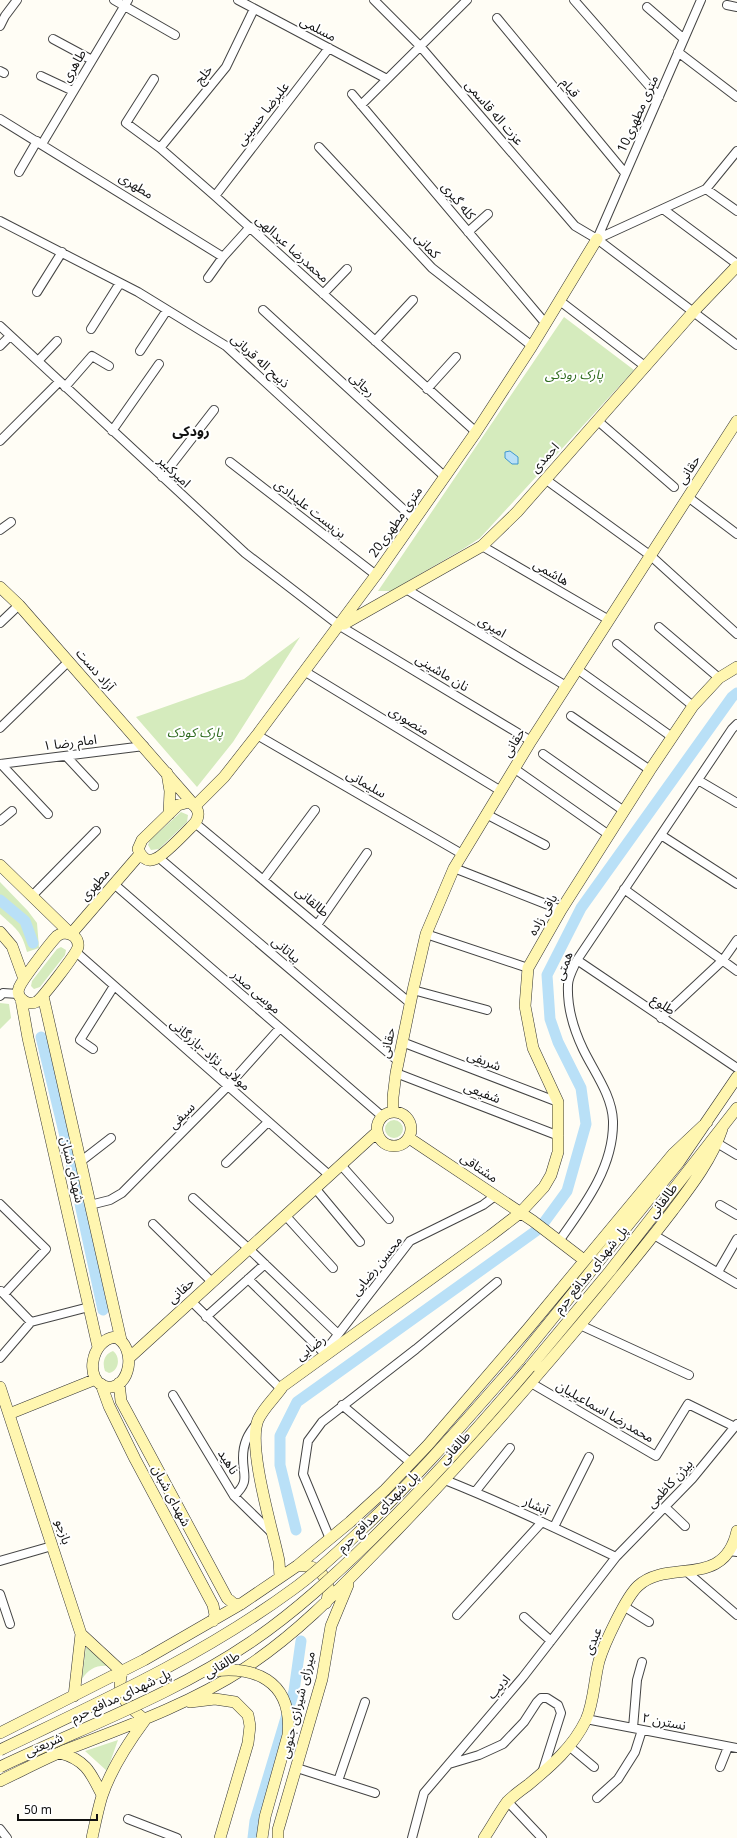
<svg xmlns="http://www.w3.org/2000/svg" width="737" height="1838" viewBox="0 0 737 1838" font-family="Georgia,'Noto Sans Arabic',serif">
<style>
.green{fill:#d5ebbd}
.water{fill:#b9e0f7;stroke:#3f96cf}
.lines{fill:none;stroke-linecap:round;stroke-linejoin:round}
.canal{stroke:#b9e0f7;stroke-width:11}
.street-casing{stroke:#444;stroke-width:10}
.secondary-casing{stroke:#333;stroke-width:12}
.street{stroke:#fff;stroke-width:8}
.secondary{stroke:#fff6b0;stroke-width:11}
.secondary-bridge-casing{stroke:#333;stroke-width:12;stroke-linecap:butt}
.secondary-bridge{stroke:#fff6b0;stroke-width:11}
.labels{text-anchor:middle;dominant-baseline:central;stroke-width:4;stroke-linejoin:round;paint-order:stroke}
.street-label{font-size:13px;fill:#111;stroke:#fff}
.park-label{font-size:13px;font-style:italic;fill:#2f6b1f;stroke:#fff}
.neighbourhood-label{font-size:14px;font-weight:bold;fill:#111;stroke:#fff}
</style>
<rect width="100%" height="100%" fill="#fffdf5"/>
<!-- green -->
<path class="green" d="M564,317L634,370L480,538L463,549L391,591H378Z
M300,637L233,742L197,787L136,717L244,679Z
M181,812L188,815L187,822L159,849L151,850L148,845L150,840Z
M0,882L28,911L37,923L39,948L27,952C22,931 15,928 0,914Z
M61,947L66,950L65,955L40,987L34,989L31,986L32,981L57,949Z
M0,1003L9,1004L11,1018L0,1029Z
M385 1129a9 9 0 1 1 18 0a9 9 0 1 1-18 0Z
M113,1351C121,1357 119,1371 109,1373L105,1371C102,1363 104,1354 113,1351Z
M86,1647L108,1666C96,1665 89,1669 82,1679Z
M118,1740L107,1771L85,1751Z"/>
<!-- water -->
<path class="water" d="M510,451L518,457V464H512L505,458V452Z"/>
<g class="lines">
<!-- canal -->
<path class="canal" d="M0,900L25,921L33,943
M41,1037L69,1153L103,1310
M296,1530L280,1465V1436L297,1402L540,1228L567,1191L586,1124L581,1088L558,1042L550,1019L547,975L581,908L732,697L737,693
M253,1838L255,1821L294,1691L301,1641"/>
<!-- street casing -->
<g class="street-casing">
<path id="street" d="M114,0L175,35
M238,0L387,79
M374,0L420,46L575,226L597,239L737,345
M574,0L659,97
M727,5L737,7
M647,7L684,39
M497,18L625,173
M0,26L5,16L17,0
M53,39L92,60
M678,52L737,97
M0,71L4,73
M41,76L73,91
M154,79L126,123L160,148L215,196L476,432
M352,94L546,324
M361,105L467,0
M0,119L223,257
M42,144L128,0
M319,147L432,268L532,346
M160,148L226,67L254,9
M19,172L37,141
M706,189L737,211
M215,196L329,48
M663,209L737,264
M0,221L138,292L226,346L415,520
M468,232L488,214
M597,239L701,0
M597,239L706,189L737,151
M208,278L223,257L250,227
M37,292L62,252
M323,294L347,269
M560,301L646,367
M263,310L444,476
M0,326L245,553L340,626L531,741
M91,329L120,283
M375,341L413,300
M0,346L10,336
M140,351L167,310
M38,361L57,341
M65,387L92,356L109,366
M427,389L456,357
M598,421L674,487
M112,431L159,364
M0,441L59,382
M230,462L376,575
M162,477L214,410
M545,479L651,556L737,634
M688,497L737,534
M0,530L11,522
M482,546L609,620
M406,589L566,686
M0,623L19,605
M659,627L719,678
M617,644L693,706
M577,669L672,737
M304,671L501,791
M571,716L650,770
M0,728L69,661
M257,735L462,854
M543,754L624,811
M66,756L94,786
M0,764L144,746
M1,764L48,814
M515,769L609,835
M698,780L737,803
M486,814L545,845
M0,821L12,811
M195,823L410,1003
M661,835L737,884
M158,857L398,1061
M454,868L561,910
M263,880L315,810
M114,884L383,1117
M624,889L737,971
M32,896L96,831
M317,925L367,853
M426,934L528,968
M76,952L329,1175
M577,960L737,1068
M413,990L487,1010
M0,996L3,993L18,994
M661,1018L723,960L737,940
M402,1042L558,1102
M93,1049L80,1040L114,986
M396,1073L559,1136
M717,1143L737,1155
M80,1162L111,1138
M226,1163L268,1122
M341,1165L389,1219
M315,1188L360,1242
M193,1198L249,1249L338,1334
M0,1204L46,1249L4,1294
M90,1205L110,1200L122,1193L228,1086L280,1028
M720,1205L737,1215
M285,1215L333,1268
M153,1224L212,1282
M654,1235L737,1284
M559,1241C584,1206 614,1167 613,1121C612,1095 594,1072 583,1049C574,1030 567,1007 568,985C568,977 574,967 577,960L732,729L737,724
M718,1272L737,1239
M248,1279L324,1353
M1,1291L31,1322
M191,1301L281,1389
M206,1317L265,1264
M580,1325L689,1375
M323,1354L410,1241L483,1205L495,1196
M0,1358L31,1322L89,1307
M531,1383L656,1456L688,1404L735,1427
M173,1395L234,1496L273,1534
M342,1405L411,1463
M445,1480C503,1503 560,1530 616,1557
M475,1492L510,1448
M234,1496C250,1481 243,1476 243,1458C243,1443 248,1434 257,1423
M665,1507L685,1526
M554,1527L589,1457
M330,1539L303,1474L308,1441L322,1422L416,1349L497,1282
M729,1551L737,1552
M0,1561L52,1546
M687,1572L737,1615
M0,1594L10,1624
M625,1607L649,1622
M457,1615L542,1522
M524,1617L551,1641
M586,1719L737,1748
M633,1728L637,1680L642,1662
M570,1747L594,1767
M449,1764L479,1755L503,1744L524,1722L537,1702L541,1698H547L558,1705L561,1713L542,1773
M720,1767L728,1747
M297,1768L375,1793
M338,1781L365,1702
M597,1798L618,1779L635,1752L642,1730
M508,1802L542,1838
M128,1819L177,1838
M0,1829L7,1838
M412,1838L424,1793L523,1677L616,1557L692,1479L737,1424"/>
</g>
<!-- secondary casing -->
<g class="secondary-casing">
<path id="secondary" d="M0,587L19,605L195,806L224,777L257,735L376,575L476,432L532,346L597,239
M344,624L482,546L517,512L694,311L737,266
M167,773L170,791L169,814
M189,802C198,807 201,814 195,823C187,831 164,856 155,859C146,863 141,856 138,849L142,840L178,805Z
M0,865L71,934L140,854
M0,932L12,946L24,979
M65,933C73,934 79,938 78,947C77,953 41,1000 36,1002C32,1004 27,1003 24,1001C19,998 17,993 19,988C21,981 51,942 57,936C60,934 62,933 65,933Z
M43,996L121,1340
M21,999L28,1038L98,1347
M377 1129a17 17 0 1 1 34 0a17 17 0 1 1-34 0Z
M393,1112V1097L396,1073L413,990L426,934L454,868L531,741L737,421
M409,1138L533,1221L584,1260
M115,1337C138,1347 130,1390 107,1387C84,1383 90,1340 115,1337Z
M129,1358L377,1132
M519,1360L679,1162L737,1077
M530,1367L610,1271L737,1108
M119,1383L121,1401L227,1598L234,1604H241
M101,1384L109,1406L135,1459L213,1605L215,1615L213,1621
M0,1387L81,1634L122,1672
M9,1414L96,1379
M297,1566C319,1563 334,1581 326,1603
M280,1577L279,1561C273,1531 247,1447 258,1420C264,1407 275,1398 283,1386L490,1236L520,1213L544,1187L551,1175L558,1152V1102L533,1048L525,1006L528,968L561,910L650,770L693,706L719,678L737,667
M122,1672C115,1696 128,1706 145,1720
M74,1696L81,1634
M190,1702L215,1699L235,1702L248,1715L250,1726L248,1743L220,1838
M0,1733L144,1660L241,1604L297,1566L350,1522L385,1490L428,1445L527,1330L673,1154L707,1122
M60,1753C86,1760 91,1773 102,1795
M0,1781C21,1771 42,1760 63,1751C125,1727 188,1705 245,1668C303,1630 348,1580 396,1531C469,1455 538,1376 605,1295C628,1267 651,1239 673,1210C692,1185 712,1159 722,1129
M92,1838C95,1824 98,1809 102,1796C111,1769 128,1743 145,1720
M278,1838V1830L322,1679L331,1626L348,1585
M484,1838C492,1826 499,1813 507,1802C513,1796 521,1790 528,1785C551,1766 573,1747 586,1720C594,1702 594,1680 599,1661C604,1644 626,1597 638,1586C668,1558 724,1590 737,1531"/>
</g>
<!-- street -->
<use href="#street" class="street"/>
<!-- secondary -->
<use href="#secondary" class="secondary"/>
<!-- secondary-bridge casing -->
<g class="secondary-bridge-casing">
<path id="secondary-bridge" d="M206,1672C254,1664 293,1680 288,1735L265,1817L262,1838
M0,1750C100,1702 202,1656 292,1590C316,1573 338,1552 359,1532C417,1478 467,1419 519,1360
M0,1767C84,1727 173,1695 251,1642C295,1612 334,1576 372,1539C427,1485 479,1427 530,1367"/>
</g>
<!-- secondary-bridge -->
<use href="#secondary-bridge" class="secondary-bridge"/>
</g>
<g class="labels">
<!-- street labels -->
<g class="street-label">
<text transform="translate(318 29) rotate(28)">مسلمی</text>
<text transform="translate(74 66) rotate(-59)">طاهری</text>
<text transform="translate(204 75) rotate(-51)">خلج</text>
<text transform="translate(570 88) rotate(50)">قیام</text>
<text transform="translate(494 113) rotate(49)">عزت اله قاسمی</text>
<text transform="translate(263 114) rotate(-52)">علیرضا حسینی</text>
<text transform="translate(638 114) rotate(-66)">10متری مطهری</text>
<text transform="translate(136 186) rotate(32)">مطهری</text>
<text transform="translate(458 201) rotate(50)">کله گیری</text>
<text transform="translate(427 246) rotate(46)">کمانی</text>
<text transform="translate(292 249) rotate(42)">محمدرضا عبدالهی</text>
<text transform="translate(260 361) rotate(42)">ذبیح اله قربانی</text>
<text transform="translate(362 385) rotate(43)">رجائی</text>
<text transform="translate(545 458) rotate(-48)">احمدی</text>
<text transform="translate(689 470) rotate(-57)">حقانی</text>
<text transform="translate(174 472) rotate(43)">امیرکبیر</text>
<text transform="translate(310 509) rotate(38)">بن‌بست علیدادی</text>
<text transform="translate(396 522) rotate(-55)">20متری مطهری</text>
<text transform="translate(551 573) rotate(30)">هاشمی</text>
<text transform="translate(492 627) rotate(31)">امیری</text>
<text transform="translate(95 670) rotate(49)">آزاد دست</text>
<text transform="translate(442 673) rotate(31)">نان ماشینی</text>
<text transform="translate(409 721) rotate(31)">منصوری</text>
<text transform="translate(70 743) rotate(-7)">امام رضا ۱</text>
<text transform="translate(514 743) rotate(-59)">حقانی</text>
<text transform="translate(366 784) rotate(30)">سلیمانی</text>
<text transform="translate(95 885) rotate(-49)">مطهری</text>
<text transform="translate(312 902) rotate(40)">طالقانی</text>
<text transform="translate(543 915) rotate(-60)">باقی زاده</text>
<text transform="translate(286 950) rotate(40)">بیاتانی</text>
<text transform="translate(564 966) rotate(-69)">همتی</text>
<text transform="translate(256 992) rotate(41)">موسی صدر</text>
<text transform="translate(663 1005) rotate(34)">طلوع</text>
<text transform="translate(388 1043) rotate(-78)">حقانی</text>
<text transform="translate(210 1055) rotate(41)">مولایی نژاد -بازرگانی</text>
<text transform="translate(484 1061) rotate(21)">شریفی</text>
<text transform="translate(482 1093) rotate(21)">شفیعی</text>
<text transform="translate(182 1116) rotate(-45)">سیفی</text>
<text transform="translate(479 1168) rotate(34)">مشتاقی</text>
<text transform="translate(72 1170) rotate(77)">شهدای شبان</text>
<text transform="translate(663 1201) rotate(-53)">طالقانی</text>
<text transform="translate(377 1266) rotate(-51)">محسن رضایی</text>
<text transform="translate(591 1270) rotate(-51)">پل شهدای مدافع حرم</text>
<text transform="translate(181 1291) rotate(-42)">حقانی</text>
<text transform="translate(311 1348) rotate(-37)">رضایی</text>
<text transform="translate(605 1412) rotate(30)">محمدرضا اسماعیلیان</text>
<text transform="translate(455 1448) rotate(-48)">طالقانی</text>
<text transform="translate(228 1462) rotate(58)">ناهید</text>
<text transform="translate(670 1484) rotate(-47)">بیژن کاظمی</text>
<text transform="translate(171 1496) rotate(62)">شهدای شبان</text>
<text transform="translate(536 1506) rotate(24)">آبشار</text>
<text transform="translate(378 1512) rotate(-45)">پل شهدای مدافع حرم</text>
<text transform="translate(63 1532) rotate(72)">بازجو</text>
<text transform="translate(593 1641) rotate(-68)">عبدی</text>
<text transform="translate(222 1665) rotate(-31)">طالقانی</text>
<text transform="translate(499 1687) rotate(-49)">ادیب</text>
<text transform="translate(121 1696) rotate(-25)">پل شهدای مدافع حرم</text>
<text transform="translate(298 1705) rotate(-76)">میرزای شیرازی جنوبی</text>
<text transform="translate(664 1722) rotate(11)">نسترن ۲</text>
<text transform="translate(44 1745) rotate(-24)">شریعتی</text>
</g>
<!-- park labels -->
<g class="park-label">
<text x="574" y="375">پارک رودکی</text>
<text x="195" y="733">پارک کودک</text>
</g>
<!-- neighbourhood labels -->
<g class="neighbourhood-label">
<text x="191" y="431">رودکی</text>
</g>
</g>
<!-- scale -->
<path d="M18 1814v6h79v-6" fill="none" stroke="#111111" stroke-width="2"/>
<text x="24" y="1814" font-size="12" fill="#111111" stroke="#ffffff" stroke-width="3" paint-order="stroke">50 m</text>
</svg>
